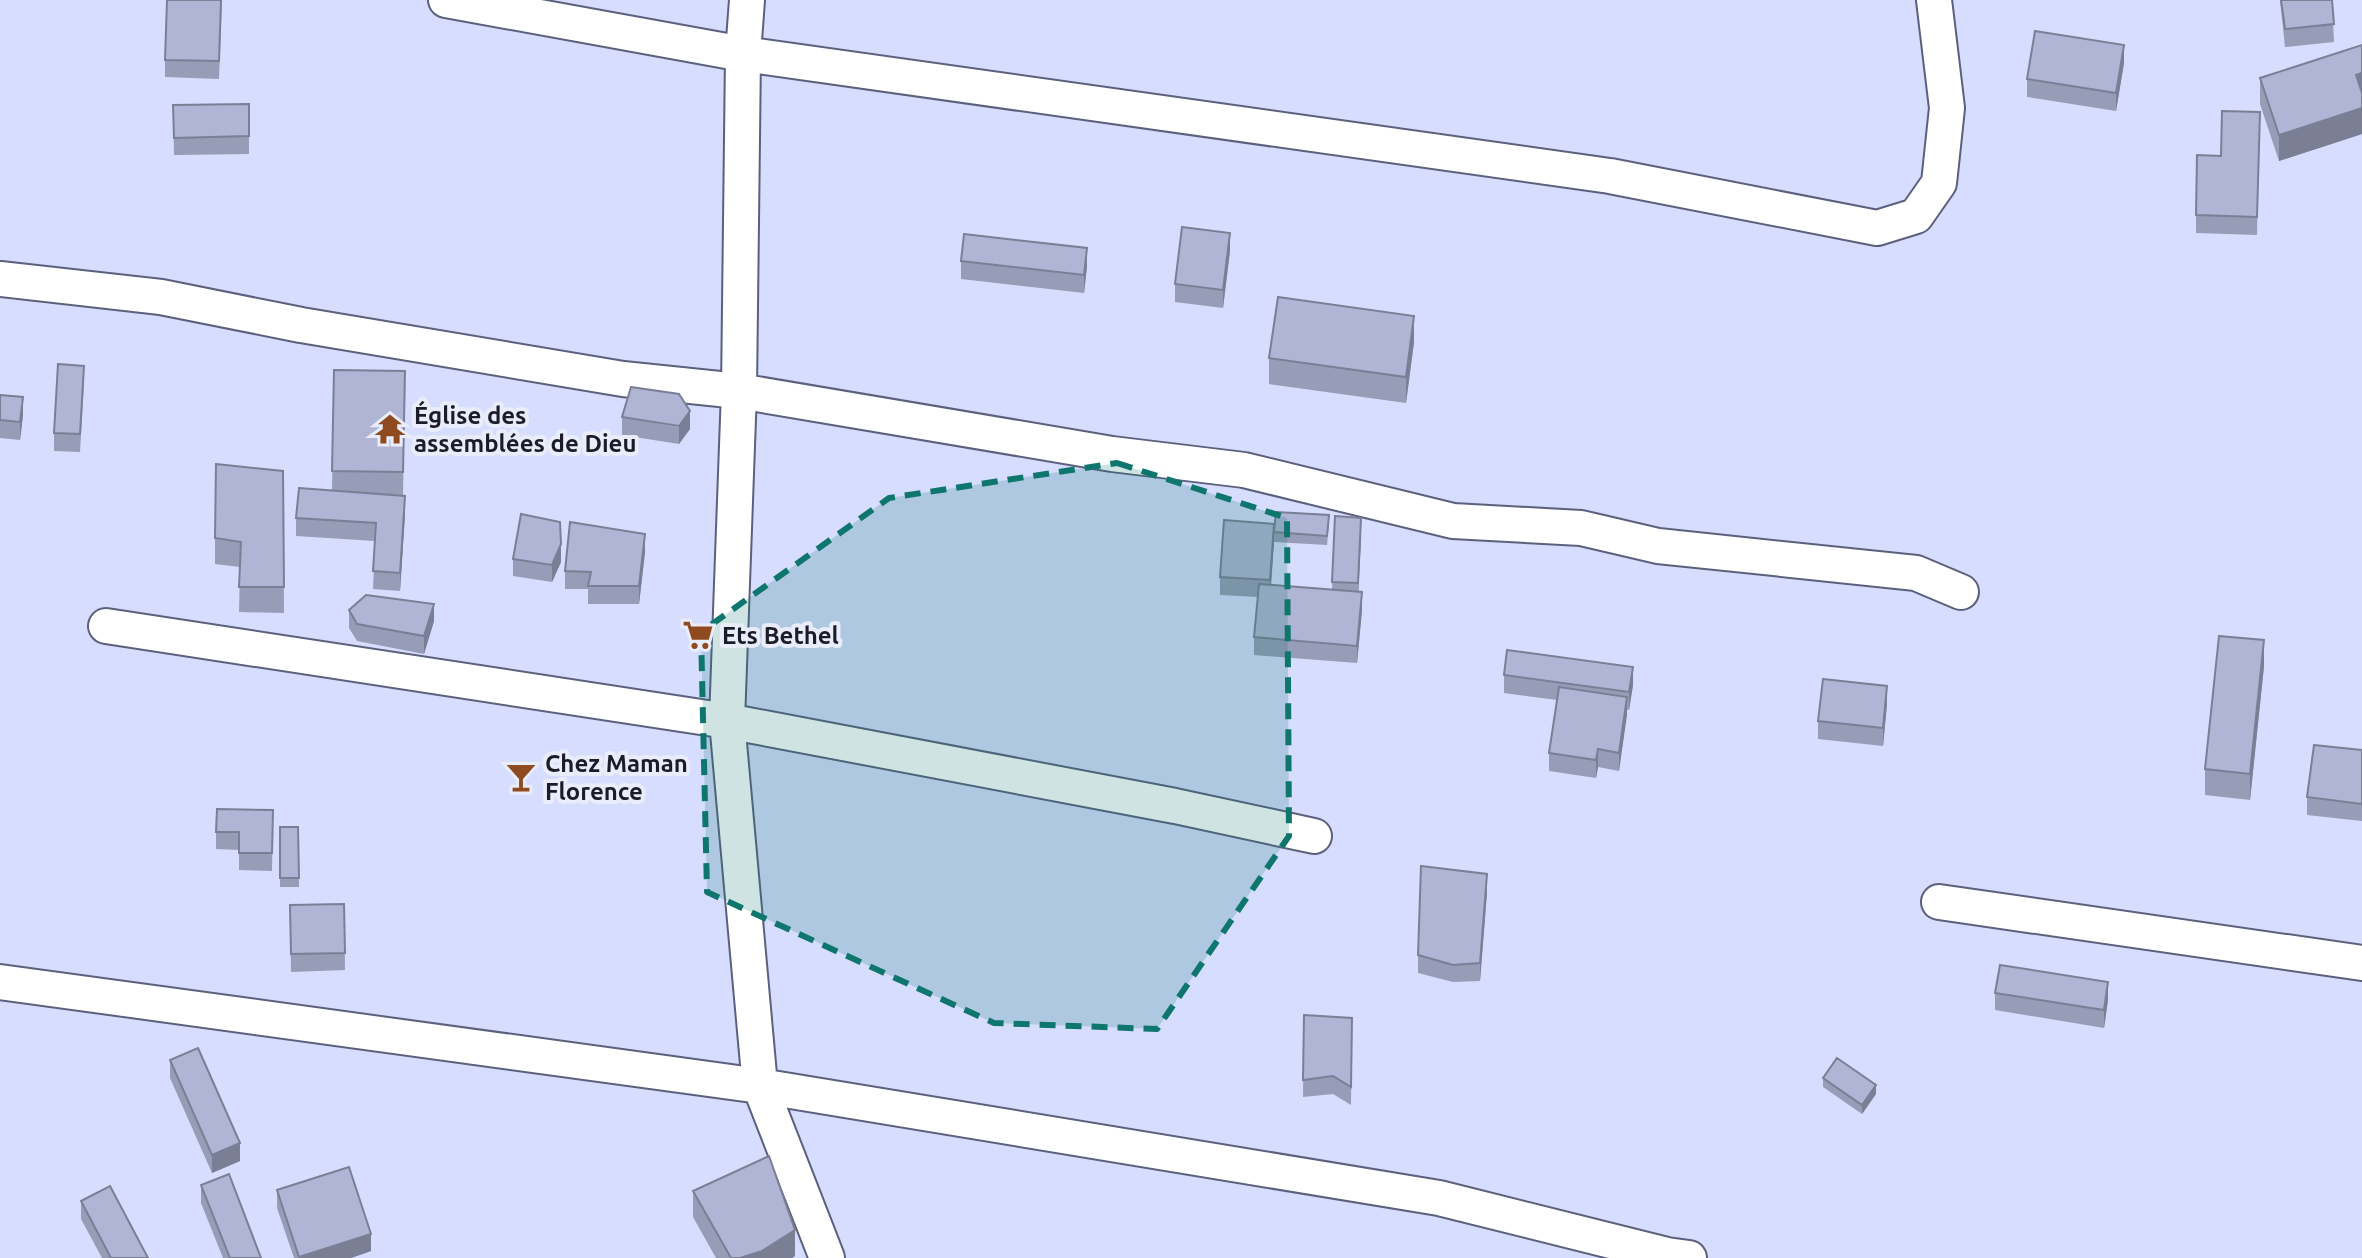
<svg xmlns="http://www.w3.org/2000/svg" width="2362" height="1258" viewBox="0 0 2362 1258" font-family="Ubuntu,sans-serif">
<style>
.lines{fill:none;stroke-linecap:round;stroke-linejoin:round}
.minor-casing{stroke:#5b607c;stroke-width:38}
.minor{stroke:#fff;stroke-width:34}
.wall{fill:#979cb7}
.shaded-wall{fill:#7b7f95}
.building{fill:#b0b5d5;stroke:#7b7f95;stroke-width:2}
.marked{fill:#0f766e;fill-opacity:0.2;stroke:#0f766e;stroke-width:6;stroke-dasharray:16 10;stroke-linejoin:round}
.labels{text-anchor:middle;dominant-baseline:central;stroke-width:8;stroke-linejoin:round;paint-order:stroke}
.poi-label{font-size:24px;font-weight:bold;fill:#1b1c28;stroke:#e9ecf9;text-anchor:start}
</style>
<rect width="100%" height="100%" fill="#d7ddfe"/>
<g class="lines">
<!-- minor casing -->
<g class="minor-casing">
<path id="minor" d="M446,0L743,54L1610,176L1877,228L1916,216L1939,183L1947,108L1934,0
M747,0L743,54L739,391L727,721L760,1086L827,1258
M0,279L161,297L301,325L623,379L739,391L1112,454L1244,470L1453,521L1581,528L1658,546L1916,573L1961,592
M106,626L727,721L1175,806L1314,836
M1939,902L2362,963
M0,982L760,1086L1439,1198L1667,1255L1689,1258"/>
</g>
<!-- minor -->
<use href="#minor" class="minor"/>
</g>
<!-- wall -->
<path class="wall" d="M222,0L219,79L165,77V60Z
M2280,0H2332L2334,42L2285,47Z
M2362,45V134L2279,161L2260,104V78Z
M2124,63L2116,111L2027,97V79Z
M249,104V154L174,155L173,105Z
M2260,112L2257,235L2196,233V215L2221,156Z
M1230,251L1223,308L1175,302V284Z
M961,261L1087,266L1084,293L961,279Z
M1414,342L1406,403L1269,384V358Z
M334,370L405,371L403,496L405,514L400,591L373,589L375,541L296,536V518L332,491Z
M84,383L80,452L54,451V433Z
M0,395L23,415L20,440L0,438Z
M622,417L690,429L679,444L622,435Z
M283,471L284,613L239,612L240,567L215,564V538Z
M1335,516L1361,536L1358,592L1362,610L1357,663L1254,655V637L1258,597L1220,595V577L1274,524H1329L1327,545L1274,542L1271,585L1332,590Z
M645,552L639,604H588V589H565V571Z
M513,559L561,562L552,582L513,576Z
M349,610L434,621L424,654L357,641L349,628Z
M2264,666L2250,800L2205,795V769Z
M1504,675L1633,685L1629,710H1627L1619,771L1598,767L1596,778L1549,771V753L1557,700L1504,693Z
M1887,704L1883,746L1818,739V721Z
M2362,750V821L2307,815V797Z
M273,810L272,871L239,870V850L216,849V832Z
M280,827H298L299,887H280Z
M1487,892L1480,981L1453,982L1418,973V955Z
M344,904L345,970L291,972L290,905Z
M1995,993L2108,1000L2104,1028L1995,1010Z
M1304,1015L1352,1018L1351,1105L1333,1094L1303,1097Z
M170,1060L240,1161L212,1173L170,1078Z
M1823,1078L1876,1094L1862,1114L1823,1087Z
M201,1185L261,1258H223L201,1203Z
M277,1190L371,1251L351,1258H294L277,1208Z
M693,1191L795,1256L792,1258H716L693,1217Z
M81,1201L148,1258H102L81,1219Z"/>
<!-- shaded-wall -->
<path class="shaded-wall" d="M2124,45V63L2116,111V93Z
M2362,73V99L2356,75Z
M2362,108V134L2279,161V135Z
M1230,233V251L1223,308V290Z
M1087,248V266L1084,293V275Z
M1414,316V342L1406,403V377Z
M23,397V415L20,440V422Z
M690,411V429L679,444V426Z
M405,496V514L400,591V573Z
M1361,518V536L1358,601V583Z
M1274,524V542L1270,598V580Z
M645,534V552L639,604V586Z
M561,544V562L552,582V565Z
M1362,592V610L1357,663V646Z
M434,604V621L424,654V636Z
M2264,640V666L2250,800V774Z
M1633,667V685L1629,710V692Z
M1887,686V704L1883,746V728Z
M1627,697V715L1619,771V753Z
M1598,749V767L1596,778V760Z
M1487,874V892L1480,981V963Z
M2108,982V1000L2104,1028V1010Z
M1876,1085V1094L1862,1114V1105Z
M240,1143V1161L212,1173V1155Z
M795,1230V1256L792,1258H740Z
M371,1234V1251L351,1258H299Z"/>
<!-- building -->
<path class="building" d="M167,0H221L219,61L165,60Z
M2281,0H2332L2334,24L2285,29Z
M2035,31L2124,45L2116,93L2027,79Z
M2362,45V73L2356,75L2362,93V108L2279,135L2260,78Z
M249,104V136L174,138L173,105Z
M2222,111L2260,112L2257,217L2196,215L2197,155L2221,156Z
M1182,227L1230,233L1223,290L1175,284Z
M964,234L1087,248L1084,275L961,261Z
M1278,297L1414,316L1406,377L1269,358Z
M58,364L84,366L80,434L54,433Z
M334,370L405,371L403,472L332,471Z
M631,387L679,394L690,411L679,426L622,417Z
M0,395L23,397L20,422L0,420Z
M216,464L283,471L284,587H239L241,542L215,538Z
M299,488L405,496L400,573L373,571L376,523L296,518Z
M1276,512L1329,515L1327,536L1274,532Z
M521,514L560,522L561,544L552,565L513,559Z
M1335,516L1361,518L1358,583L1332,582Z
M1224,520L1274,524L1270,580L1220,577Z
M570,522L645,534L639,586H588L591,572L565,571Z
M1259,584L1362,592L1357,646L1254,637Z
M366,595L434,604L424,636L357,624L349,610Z
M2219,636L2264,640L2250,774L2205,769Z
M1507,650L1633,667L1629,692L1504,675Z
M1823,679L1887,686L1883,728L1818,721Z
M1559,687L1627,697L1619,753L1598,749L1596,760L1549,753Z
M2314,745L2362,750V804L2307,797Z
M217,809L273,810L272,853H239V832H216Z
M280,827H298L299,878H280Z
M1421,866L1487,874L1480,963L1453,965L1418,955Z
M344,904L345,953L291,954L290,905Z
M2000,965L2108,982L2104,1010L1995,993Z
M1304,1015L1352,1018L1351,1087L1333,1076L1303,1080Z
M198,1048L240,1143L212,1155L170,1060Z
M1837,1058L1876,1085L1862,1105L1823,1078Z
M769,1156L795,1230L762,1251L740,1258H731L693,1191Z
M349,1167L371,1234L299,1257L277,1190Z
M229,1174L261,1258H230L201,1185Z
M110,1186L148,1258H111L81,1201Z"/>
<!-- marked area -->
<path class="marked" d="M1117,463L1287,518L1289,836L1157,1029L994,1023L707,892L701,632L889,498Z"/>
<!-- icons -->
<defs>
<g id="temple-bare" transform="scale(2.4)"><path d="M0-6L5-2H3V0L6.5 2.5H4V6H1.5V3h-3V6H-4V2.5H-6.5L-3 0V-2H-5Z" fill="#8f4b1f" stroke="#e9ecf9" stroke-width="2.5" paint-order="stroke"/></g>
<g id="supermarket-bare" transform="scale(2.4)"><path d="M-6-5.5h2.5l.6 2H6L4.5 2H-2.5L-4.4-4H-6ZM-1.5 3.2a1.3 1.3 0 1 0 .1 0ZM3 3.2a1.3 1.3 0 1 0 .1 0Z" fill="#8f4b1f" stroke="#e9ecf9" stroke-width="2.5" paint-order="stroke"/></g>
<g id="bar-bare" transform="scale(2.4)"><path d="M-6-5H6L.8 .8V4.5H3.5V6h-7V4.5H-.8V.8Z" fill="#8f4b1f" stroke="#e9ecf9" stroke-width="2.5" paint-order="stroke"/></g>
</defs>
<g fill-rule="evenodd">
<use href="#temple-bare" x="390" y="429"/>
<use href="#supermarket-bare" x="698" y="635"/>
<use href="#bar-bare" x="521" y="777"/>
</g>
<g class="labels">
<!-- poi labels -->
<g class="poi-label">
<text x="414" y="415">Église des<tspan x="414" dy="28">assemblées de Dieu</tspan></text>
<text x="722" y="635">Ets Bethel</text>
<text x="545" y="763">Chez Maman<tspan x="545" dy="28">Florence</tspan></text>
</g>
</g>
</svg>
